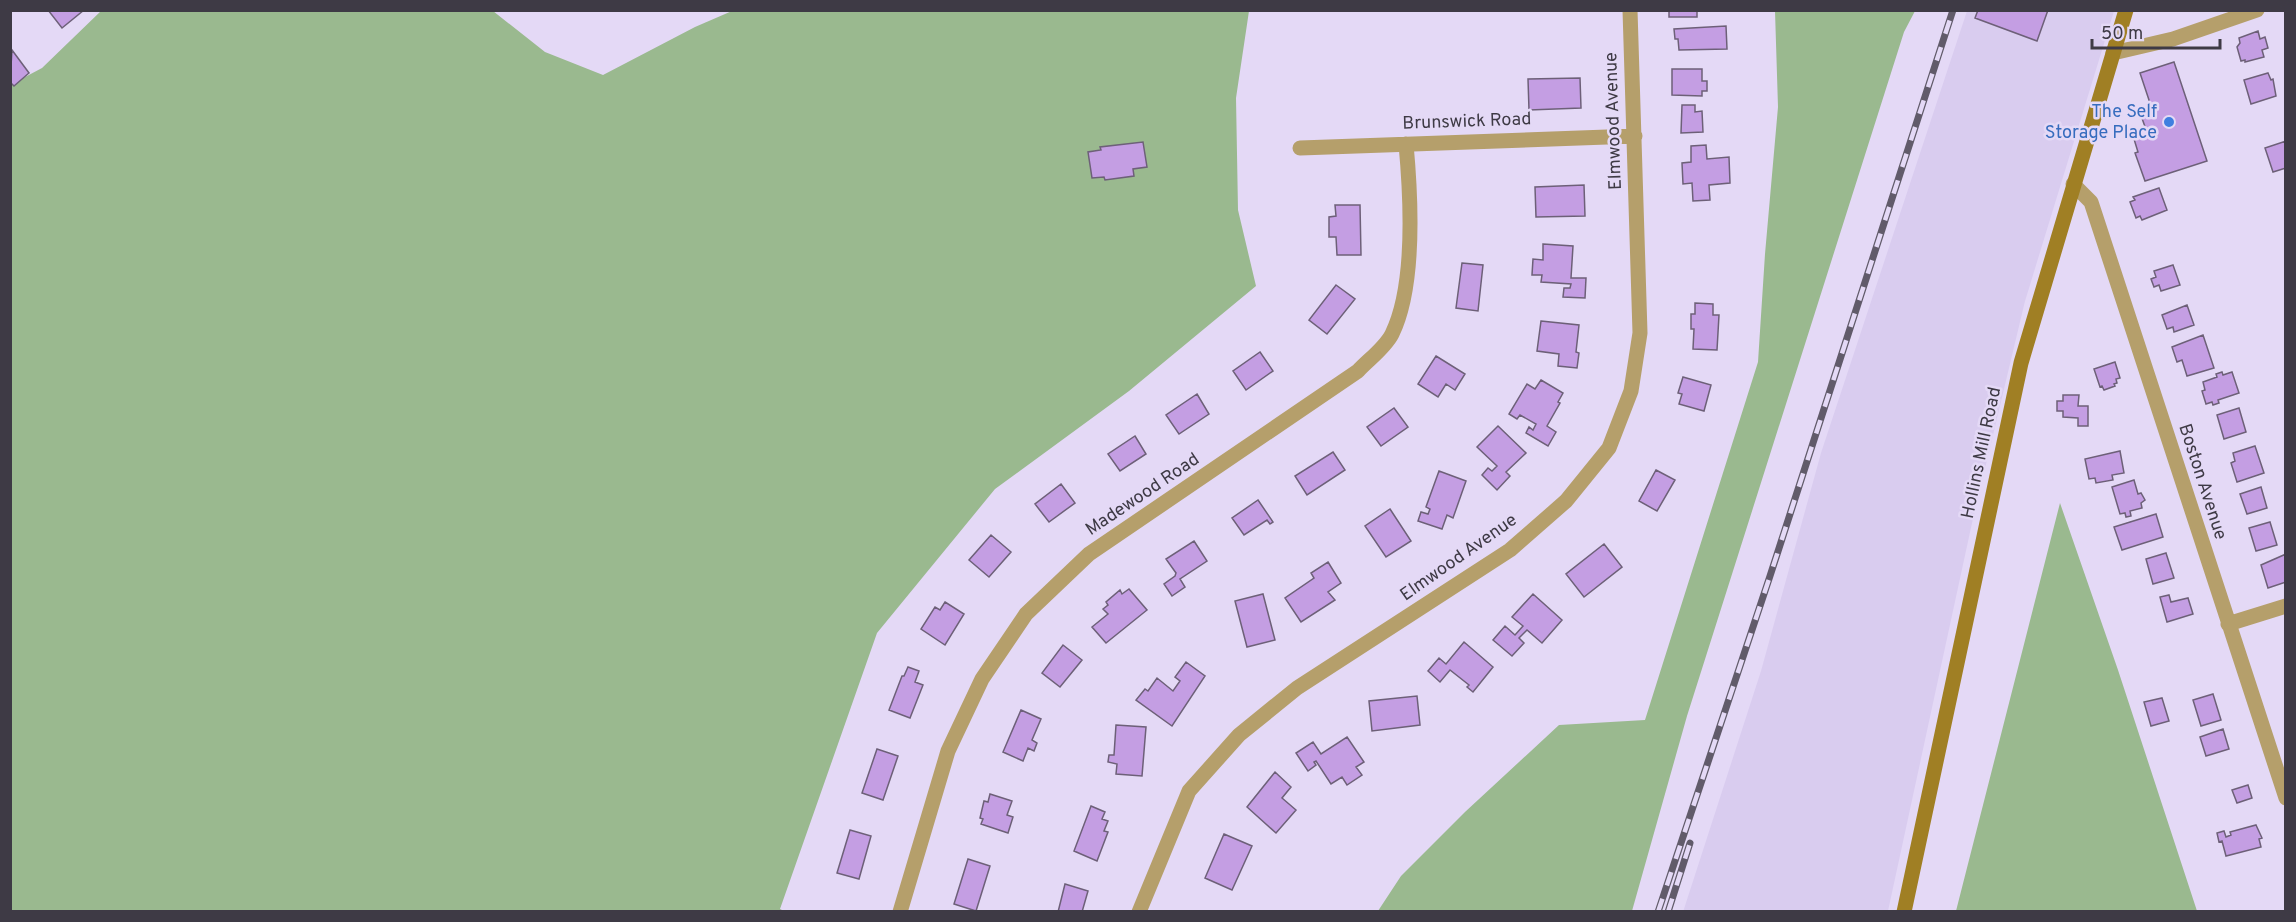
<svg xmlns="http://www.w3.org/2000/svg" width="2296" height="922" viewBox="0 0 2296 922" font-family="Overpass,sans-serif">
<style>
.built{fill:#d9ccef}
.green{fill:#9ab98f}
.building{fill:#c49ee3;stroke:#6d6078;stroke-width:1.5}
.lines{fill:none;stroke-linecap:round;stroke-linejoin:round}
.street{stroke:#b59f6b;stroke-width:15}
.secondary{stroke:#a07f24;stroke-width:15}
.rail-casing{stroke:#615b6a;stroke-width:7}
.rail{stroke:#e4d9f6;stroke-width:4.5;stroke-dasharray:14;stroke-linecap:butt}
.shop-dot{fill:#3f7fe0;stroke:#e4d9f6;stroke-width:2}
.labels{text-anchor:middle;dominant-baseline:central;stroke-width:5;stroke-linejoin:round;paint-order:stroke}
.shop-label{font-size:18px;fill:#366cbe;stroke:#e4d9f6;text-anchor:end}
.street-label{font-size:18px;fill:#3e3a45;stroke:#e4d9f6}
</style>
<rect width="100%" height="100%" fill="#e4d9f6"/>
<!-- built -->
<path class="built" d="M1967,11H2114L2025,301L1972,523L1888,911L1683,912L1761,671L1821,453Z"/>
<!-- green -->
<path class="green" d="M101,11H493L545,52L603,75L695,27L732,11H1249L1236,98L1238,210L1256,286L1129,391L995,489L877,633L780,909L784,911H11L10,85L42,68Z
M1775,11H1915L1904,32L1687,716L1632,911H1378L1401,876L1465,812L1559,725L1645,720L1758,362L1765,254L1778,107Z
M2060,503L2118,670L2197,911H1956Z"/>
<!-- building -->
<path class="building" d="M48,10H84L62,28Z
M1669,10H1697V17H1669Z
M1978,10H2048L2037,41L1975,18Z
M1726,26L1727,49L1679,50L1678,39H1675L1674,29Z
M2258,31L2260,39L2265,37L2268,48L2262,50L2264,57L2245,62V60L2241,61L2237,47L2240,43L2239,38Z
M12,50L29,73L14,86L10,82Z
M2174,62L2207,161L2145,181L2135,153L2138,152L2134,139L2148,135L2139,110L2151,106L2140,73Z
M1672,69H1702V81H1707V91H1702V96L1672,95Z
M2268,73L2271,80L2273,79L2276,96L2251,104L2244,80Z
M1580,78L1581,108L1529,110L1528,79Z
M1682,105H1695V112L1702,111L1703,132L1681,133Z
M2286,141V168L2273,172L2265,148Z
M1143,142L1147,167L1133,169L1134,176L1105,180L1104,177L1092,178L1088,152L1101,150L1100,147Z
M1706,145L1707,159L1729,157L1730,183L1709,185L1710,200L1693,201L1692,183L1683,184L1682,163L1691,162V146Z
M1584,185L1585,216L1536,217L1535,187Z
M2159,188L2167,210L2142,220L2140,216L2136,218L2130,202L2135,200L2133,197Z
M1335,205H1360L1361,255H1337L1336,237H1329V217L1336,216Z
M1543,244L1573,246L1571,278H1586L1585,298L1563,297L1564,288H1570L1571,284L1541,282L1542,275H1532L1533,259L1543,260Z
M1462,263L1483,265L1478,311L1456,308Z
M2173,265L2180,285L2161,291L2159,285L2154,287L2151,279L2156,277L2154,271Z
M1336,285L1355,299L1327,334L1309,320Z
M1695,303L1713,304V315H1719L1717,350L1693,349L1694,329H1691V314H1695Z
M2187,305L2194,325L2174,332L2173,327L2167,329L2162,315Z
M1541,321L1579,325L1576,352L1579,353L1577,368L1558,366L1559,354L1537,351Z
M2203,335L2214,368L2187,376L2182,360L2177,362L2172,347Z
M1260,352L1273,371L1246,390L1233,371Z
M1436,356L1465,374L1455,390L1446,384L1438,397L1418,384Z
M2115,362L2120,378L2116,379L2117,383L2114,384L2115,386L2104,390L2102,386L2100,387L2094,369Z
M2222,372L2223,375L2232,372L2239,393L2218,400L2219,403L2213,405L2212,402L2206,404L2202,391L2205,390L2203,382L2217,377L2216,374Z
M1683,377L1711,385L1704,411L1679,404L1682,394L1678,393Z
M1541,380L1563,393L1558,402L1560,403L1547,426L1556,432L1548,446L1526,433L1529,427L1533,430L1536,424L1520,415L1517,419L1509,414L1527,384L1535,389Z
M1197,394L1209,414L1179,434L1166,415Z
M2063,395H2079L2078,406H2088V426H2078V418L2063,417V411H2057V401H2063Z
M1394,408L1408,427L1381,446L1367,427Z
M2239,408L2246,432L2224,439L2217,415Z
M1498,426L1526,453L1506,472L1510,476L1497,490L1482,475L1488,468L1492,471L1497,466L1477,447Z
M1135,436L1146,454L1120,471L1108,454Z
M2255,446L2264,473L2237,482L2231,463L2235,461L2233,453Z
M2120,451L2124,473L2112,475L2113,480L2096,483L2095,478L2089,479L2085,459Z
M1333,452L1345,470L1307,495L1295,476Z
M1656,470L1675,480L1657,511L1639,501Z
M1439,471L1466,481L1453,518L1447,515L1442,529L1418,521L1421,512L1428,514L1430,509L1426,507Z
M2134,480L2138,494L2141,493L2145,500L2141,503L2142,508L2130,511L2131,516L2126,517L2125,513L2120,514L2112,487Z
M1061,484L1075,503L1049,522L1035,504Z
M2261,487L2267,508L2247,514L2240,494Z
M1258,500L1273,522L1270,524L1267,520L1244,535L1232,518Z
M1390,509L1411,541L1386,557L1365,526Z
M2156,514L2163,537L2122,550L2114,527Z
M2270,522L2277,545L2256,551L2249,528Z
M991,535L1011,552L989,577L969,560Z
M1194,541L1207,561L1180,579L1185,587L1172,596L1164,584L1175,576L1176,573L1166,559Z
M1604,544L1622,567L1584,597L1566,574Z
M2166,553L2174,578L2153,584L2146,559Z
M2286,554V582L2268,588L2261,565Z
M1328,562L1341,583L1328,592L1335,600L1301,622L1285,598L1314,578L1311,573Z
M1129,589L1147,610L1106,643L1092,627L1108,614L1103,609L1108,605L1106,602L1120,590L1122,594Z
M1263,594L1275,640L1247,647L1235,601Z
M1533,594L1562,620L1542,643L1527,630L1519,638L1524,643L1512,656L1493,640L1505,626L1515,635L1523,626L1512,617Z
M2169,595L2171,602L2188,598L2193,614L2167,622L2160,597Z
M945,602L964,614L945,645L921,629L935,607L940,610Z
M1464,642L1493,667L1473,692L1467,687L1469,685L1450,670L1440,682L1428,671L1439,658L1446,664Z
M1063,645L1082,660L1060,687L1042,673Z
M1186,662L1205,676L1172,726L1136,700L1145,689L1148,691L1157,678L1173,691L1180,681L1175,677Z
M908,667L919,671L915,682L923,685L910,718L889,710L902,676H904Z
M2213,694L2221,720L2201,726L2193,700Z
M1417,696L1420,725L1372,731L1369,701Z
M2162,698L2169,721L2151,726L2144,702Z
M1021,710L1041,719L1032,740L1037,743L1034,751L1028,748L1023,761L1003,752Z
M1116,725L1146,727L1142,776L1116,774L1117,764L1108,762L1109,755H1114Z
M2223,729L2229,749L2206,756L2200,737Z
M1347,737L1364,762L1356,767L1362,775L1347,785L1342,777L1331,784L1316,761L1314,762L1316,765L1308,771L1296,753L1313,742L1321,754Z
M877,749L898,756L883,800L862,793Z
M1275,772L1291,787L1282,798L1296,810L1276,833L1247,807Z
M2248,785L2252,798L2237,803L2232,790Z
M990,794L1012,801L1007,815L1013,817L1008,833L981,824L983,819L980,818L984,801L988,802Z
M1091,806L1105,812L1102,819L1108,821L1104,831L1108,832L1097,861L1074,851Z
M2256,825L2262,838L2259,839L2261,847L2226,856L2222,841L2219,842L2217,833L2224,831L2226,837L2231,835L2230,832Z
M850,830L871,836L859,879L837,873Z
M1224,834L1252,846L1232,890L1205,878Z
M968,859L990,866L976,911L954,904Z
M1065,884L1088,891L1082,912H1058Z"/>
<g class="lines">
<!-- street -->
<path class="street" d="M2113,53L2173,39L2257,10
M1300,148L1635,136
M2073,184L2091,202L2286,798
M2228,624L2286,606
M900,912L948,751L982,679L1026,614L1089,554L1358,371C1368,360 1385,348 1392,334C1416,285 1411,198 1406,144
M1139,912L1189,791L1239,735L1297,688L1510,550L1566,501L1609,448L1631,391L1640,333L1630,10"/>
<!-- secondary -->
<path class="secondary" d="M1904,912L2021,363L2126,10"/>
<!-- rail casing -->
<g class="rail-casing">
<path id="rail" d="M1658,912L1770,576L1953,10
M1668,912L1690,843"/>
</g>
<!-- rail -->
<use href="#rail" class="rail"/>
</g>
<!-- markers -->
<circle class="shop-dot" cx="2169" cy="122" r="6"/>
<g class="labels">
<!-- shop labels -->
<g class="shop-label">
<text x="2157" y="112">The Self<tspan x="2157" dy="21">Storage Place</tspan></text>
</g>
<!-- street labels -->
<g class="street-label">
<text transform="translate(1614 121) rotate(-92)">Elmwood Avenue</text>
<text transform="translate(1467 122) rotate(-2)">Brunswick Road</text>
<text transform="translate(1982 453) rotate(-78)">Hollins Mill Road</text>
<text transform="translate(2202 482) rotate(72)">Boston Avenue</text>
<text transform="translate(1143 495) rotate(-34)">Madewood Road</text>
<text transform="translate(1459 558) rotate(-35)">Elmwood Avenue</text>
</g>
</g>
<!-- border -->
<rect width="2296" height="922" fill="none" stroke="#3e3a45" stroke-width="24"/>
<!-- scale -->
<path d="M2092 39v9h128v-9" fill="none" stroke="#3e3a45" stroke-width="3"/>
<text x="2101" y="39" font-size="18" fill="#3e3a45" stroke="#e4d9f6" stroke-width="4.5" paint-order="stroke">50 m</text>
</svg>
